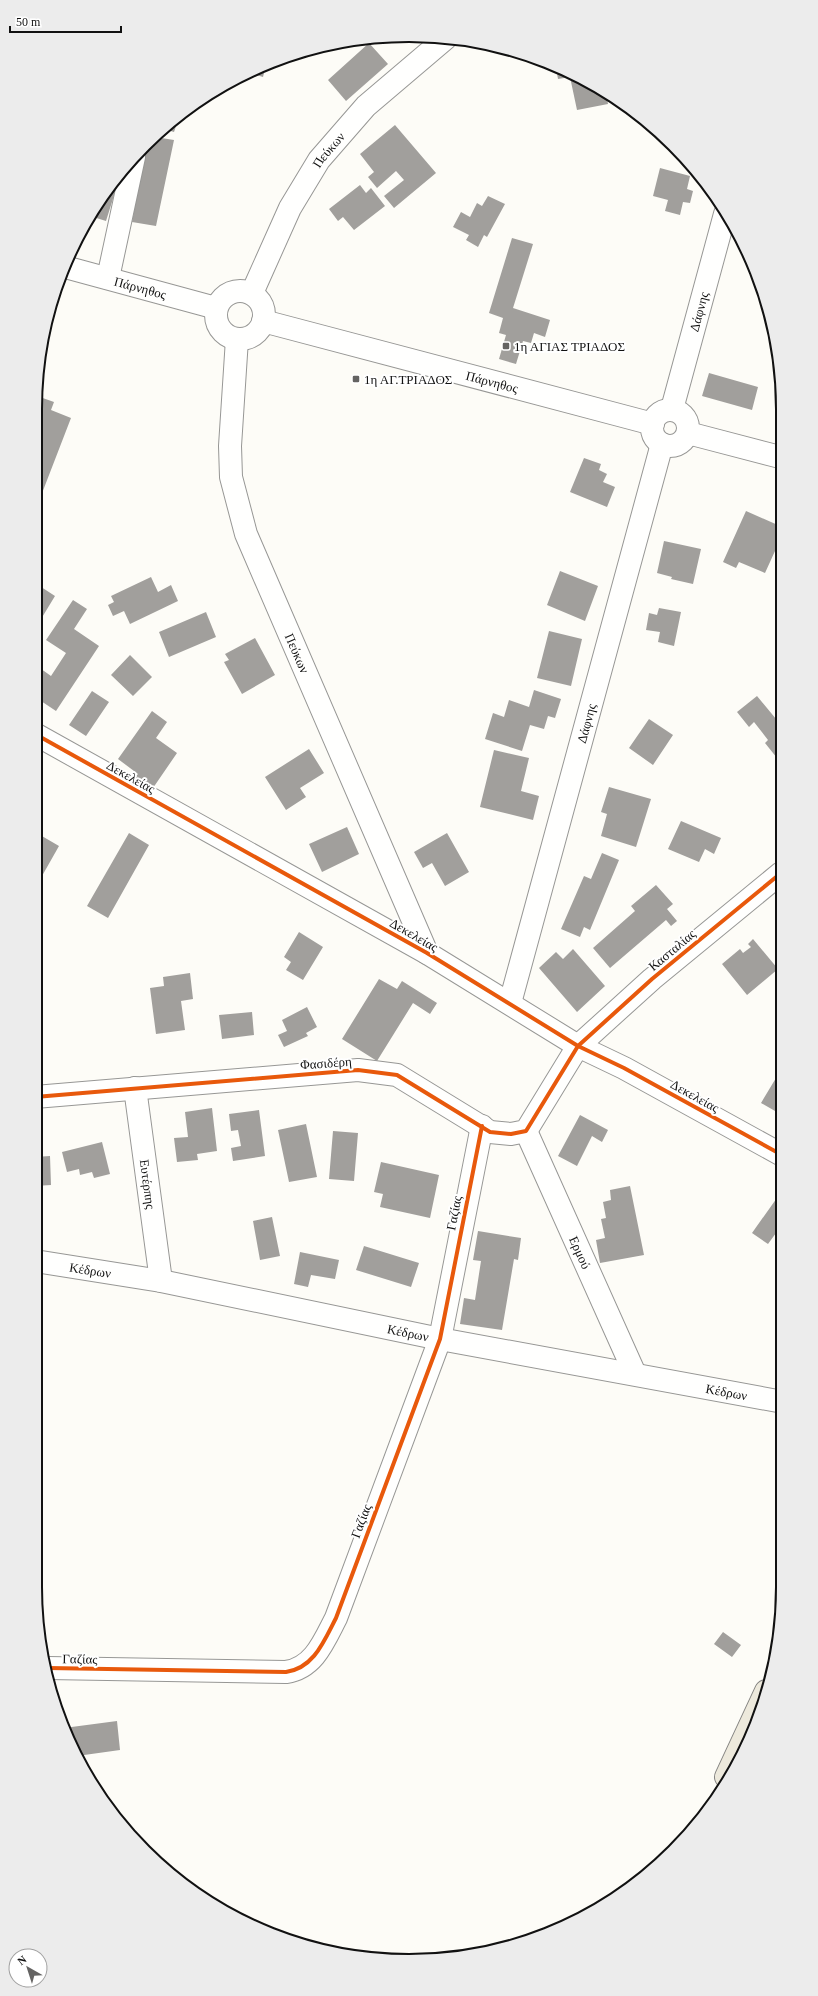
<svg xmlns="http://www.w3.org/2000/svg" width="818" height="1996" viewBox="0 0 818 1996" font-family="Georgia,serif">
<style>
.building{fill:#a19f9c}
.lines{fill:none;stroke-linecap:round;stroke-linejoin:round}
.minor-casing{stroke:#979795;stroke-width:24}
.major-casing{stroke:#858482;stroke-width:24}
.minor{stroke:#fffffe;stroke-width:22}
.major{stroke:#ede9dc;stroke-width:22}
.cycleway-casing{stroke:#fff;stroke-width:6}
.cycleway{stroke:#e8590c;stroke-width:4}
.poi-dot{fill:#646362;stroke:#fff;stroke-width:1.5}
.labels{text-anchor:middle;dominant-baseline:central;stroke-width:4;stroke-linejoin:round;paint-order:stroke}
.street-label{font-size:13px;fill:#111;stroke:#fff}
.poi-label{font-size:13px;fill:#111;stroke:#fff;text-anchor:start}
.rim{fill:none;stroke:#111;stroke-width:2}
</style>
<rect width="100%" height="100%" fill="#fdfcf7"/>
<!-- building -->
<path class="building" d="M369,43L388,64L346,101L328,80Z
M266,65L263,77L247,72L251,71Z
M556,68L606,93L608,104L577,110L570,77L558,79Z
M180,114L174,132L164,129L173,120Z
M395,125L436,173L394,208L384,196L404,180L396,171L377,188L368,177L374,172L360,154Z
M155,137L174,140L156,226L132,222L146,145Z
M660,168L690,176L687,189L693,191L690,203L683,202L680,215L665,211L668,200L653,196Z
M122,170L106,221L90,216Z
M360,185L366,193L371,188L385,206L354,230L343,217L338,221L329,209Z
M488,196L505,204L487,237L484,235L478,247L466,240L469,235L453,227L461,212L470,217L477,203L482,206Z
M512,238L533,244L513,308L550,320L545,337L534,333L531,343L523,341L516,364L499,359L506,335L499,333L503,318L489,313Z
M709,373L758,387L752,410L702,396Z
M37,396L54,402L51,410L71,418L39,501L35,499V423L38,415L35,414V409Z
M584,458L601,464L599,470L607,474L603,482L615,487L607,507L570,492Z
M746,511L780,526V540L765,573L739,562L736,568L723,562Z
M664,541L701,549L693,584L671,579L672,577L657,573Z
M560,571L598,586L585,621L547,605Z
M151,577L158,592L171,585L178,601L130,624L124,611L113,616L108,605L114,602L111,596Z
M35,583L55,596L35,629Z
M73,600L87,609L74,629L99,646L56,711L35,697V669L37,666L51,676L66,653L46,640Z
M659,608L681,612L674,646L658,642L660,632L646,630L649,613L657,615Z
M206,612L216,637L169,657L159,632Z
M549,631L582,639L571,686L537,678Z
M255,638L275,675L242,694L224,662L229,660L225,654Z
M130,655L152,677L133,696L111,675Z
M534,690L561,699L555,718L548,716L544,729L530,725L522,751L485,739L493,713L504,717L509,700L529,707Z
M92,691L109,702L86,736L69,725Z
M757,696L781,725V763L765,743L768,740L754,722L749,727L737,712Z
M152,711L167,722L156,738L177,753L153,788L136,776L138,774L118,759Z
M649,719L673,735L653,765L629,748Z
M309,749L324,773L300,788L306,797L286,810L265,777Z
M494,750L529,758L521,791L539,796L533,820L480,807Z
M609,787L651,799L636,847L601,836L607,814L601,812Z
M681,821L721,838L714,854L705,849L699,862L668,849Z
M347,827L359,854L322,872L309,844Z
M35,832L59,846L42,876L35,872Z
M129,833L149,845L108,918L87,906Z
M447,833L469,872L445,886L432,863L423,868L414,852Z
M602,853L619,860L590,930L584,927L580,937L561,929L584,876L591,879Z
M656,885L673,904L667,909L677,921L671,926L666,920L610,968L593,948L635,911L631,906Z
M781,913V924L776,917Z
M299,932L323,947L303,980L286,970L291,962L284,957Z
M753,939L778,969L747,995L722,964L740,949L743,953L751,947L748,944Z
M573,949L605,986L577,1012L539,968L556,952L563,959Z
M190,973L193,999L181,1001L185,1030L156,1034L150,988L164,986L163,977Z
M379,979L397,989L402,981L437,1003L430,1014L413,1003L377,1061L342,1039Z
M307,1007L317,1027L306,1033L308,1036L284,1047L278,1035L287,1031L282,1020Z
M252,1012L254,1035L222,1039L219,1015Z
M782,1068V1115L761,1103Z
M212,1108L217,1151L197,1154L198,1160L177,1162L174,1138L188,1137L185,1112Z
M259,1110L265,1156L233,1161L231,1148L241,1146L238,1130L231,1131L229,1114Z
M580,1115L608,1130L602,1142L592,1136L577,1166L558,1156Z
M306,1124L317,1177L289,1182L278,1130Z
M333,1131L358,1133L354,1181L329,1179Z
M102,1142L110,1174L94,1178L92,1172L80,1175L79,1169L67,1172L62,1152Z
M50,1156L51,1185L35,1186V1157Z
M381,1162L439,1175L430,1218L380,1207L383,1194L374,1192Z
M630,1186L644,1255L600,1263L596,1240L605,1238L601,1219L606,1218L603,1202L611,1200L610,1190Z
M779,1195L782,1197V1237L776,1233L768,1244L752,1233Z
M272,1217L280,1256L260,1260L253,1221Z
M478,1231L521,1238L518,1260L514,1259L502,1330L460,1324L464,1298L475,1300L481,1261L473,1260Z
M364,1246L419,1263L411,1287L356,1270Z
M300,1252L339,1260L335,1279L311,1275L308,1287L294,1284Z
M723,1632L741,1645L732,1657L714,1644Z
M117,1721L120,1750L77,1756L64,1728Z"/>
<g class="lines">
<!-- minor casing -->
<g class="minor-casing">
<g id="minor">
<path id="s1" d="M65,267L216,308"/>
<path d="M108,278L134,157"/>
<circle cx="240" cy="315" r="24"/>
<path id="s2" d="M252,293L290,208L319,160L366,106L446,38"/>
<path id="s3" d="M263,321L653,424"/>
<path id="s4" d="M237,339L230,446L231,477L246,534L427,953"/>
<path id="s5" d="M672,409L725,214"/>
<circle cx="670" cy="428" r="18"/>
<path d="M688,433L780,457"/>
<path d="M35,734L427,953L578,1046L624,1068L782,1155"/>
<path id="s6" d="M510,1003L662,444"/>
<path id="s7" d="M135,1088L161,1281"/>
<path d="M35,1097L358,1070L397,1075L490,1132L511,1134L526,1131L578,1046L652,979L781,873"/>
<path id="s8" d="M526,1131L635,1374"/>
<path id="s9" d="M35,1261L161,1281L440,1339L783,1402"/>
<path d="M48,1668L286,1672C314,1668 324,1641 336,1618L440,1339L482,1126"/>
</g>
</g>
<!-- major casing -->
<g class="major-casing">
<path id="major" d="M726,1777L766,1691"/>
</g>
<!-- minor -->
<use href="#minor" class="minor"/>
<!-- major -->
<use href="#major" class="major"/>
<!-- cycleway casing -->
<g class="cycleway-casing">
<path id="cycleway" d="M35,734L427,953L578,1046L624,1068L782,1155
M35,1097L358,1070L397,1075L490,1132L511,1134L526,1131L578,1046L652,979L781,873
M48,1668L286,1672C314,1668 324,1641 336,1618L440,1339L482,1126"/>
</g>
<!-- cycleway -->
<use href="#cycleway" class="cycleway"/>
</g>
<!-- markers -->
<g class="poi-dot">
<rect x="502" y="342" width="8" height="8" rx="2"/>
<rect x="352" y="375" width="8" height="8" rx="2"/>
</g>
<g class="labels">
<!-- street labels -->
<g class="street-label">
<text stroke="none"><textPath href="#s2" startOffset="163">Πεύκων</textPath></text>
<text stroke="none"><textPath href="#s1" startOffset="78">Πάρνηθος</textPath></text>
<text stroke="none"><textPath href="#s5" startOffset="101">Δάφνης</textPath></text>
<text stroke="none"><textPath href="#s3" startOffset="237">Πάρνηθος</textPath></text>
<text stroke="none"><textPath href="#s4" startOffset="327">Πεύκων</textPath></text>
<text stroke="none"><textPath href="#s6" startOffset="290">Δάφνης</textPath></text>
<text transform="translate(131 777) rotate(29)">Δεκελείας</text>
<text transform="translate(414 935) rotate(30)">Δεκελείας</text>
<text transform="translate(672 950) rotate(-40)">Κασταλίας</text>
<text transform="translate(326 1063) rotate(-4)">Φασιδέρη</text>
<text transform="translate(695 1096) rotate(29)">Δεκελείας</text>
<text stroke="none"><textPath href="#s7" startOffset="97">Ευτέρπης</textPath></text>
<text transform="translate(454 1213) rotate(-79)">Γαζίας</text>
<text stroke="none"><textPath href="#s8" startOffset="133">Ερμού</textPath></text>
<text stroke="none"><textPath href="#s9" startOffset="56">Κέδρων</textPath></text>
<text stroke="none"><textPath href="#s9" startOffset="380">Κέδρων</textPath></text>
<text stroke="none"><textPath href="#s9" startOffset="704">Κέδρων</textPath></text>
<text transform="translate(361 1521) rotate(-69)">Γαζίας</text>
<text transform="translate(80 1659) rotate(1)">Γαζίας</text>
</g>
<!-- poi labels -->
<g class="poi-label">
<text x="514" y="346">1η ΑΓΙΑΣ ΤΡΙΑΔΟΣ</text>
<text x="364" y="379">1η ΑΓ.ΤΡΙΑΔΟΣ</text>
</g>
</g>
<!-- crop -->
<path d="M0 0H818V1996H0ZM409 42H409A367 367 0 0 1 776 409V1587A367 367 0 0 1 409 1954H409A367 367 0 0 1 42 1587V409A367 367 0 0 1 409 42Z" fill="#ececec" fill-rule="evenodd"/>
<path class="rim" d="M409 42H409A367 367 0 0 1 776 409V1587A367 367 0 0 1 409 1954H409A367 367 0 0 1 42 1587V409A367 367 0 0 1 409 42Z"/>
<!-- north arrow -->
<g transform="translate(28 1968) rotate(321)"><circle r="19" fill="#ffffff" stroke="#a0a0a0"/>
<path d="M0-3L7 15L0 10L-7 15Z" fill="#646362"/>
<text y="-6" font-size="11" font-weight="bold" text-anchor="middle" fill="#111111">N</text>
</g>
<!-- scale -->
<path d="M10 26v6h111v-6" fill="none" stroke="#111111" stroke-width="2"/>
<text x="16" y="26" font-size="12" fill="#111111" stroke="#ffffff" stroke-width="3" paint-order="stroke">50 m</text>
</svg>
